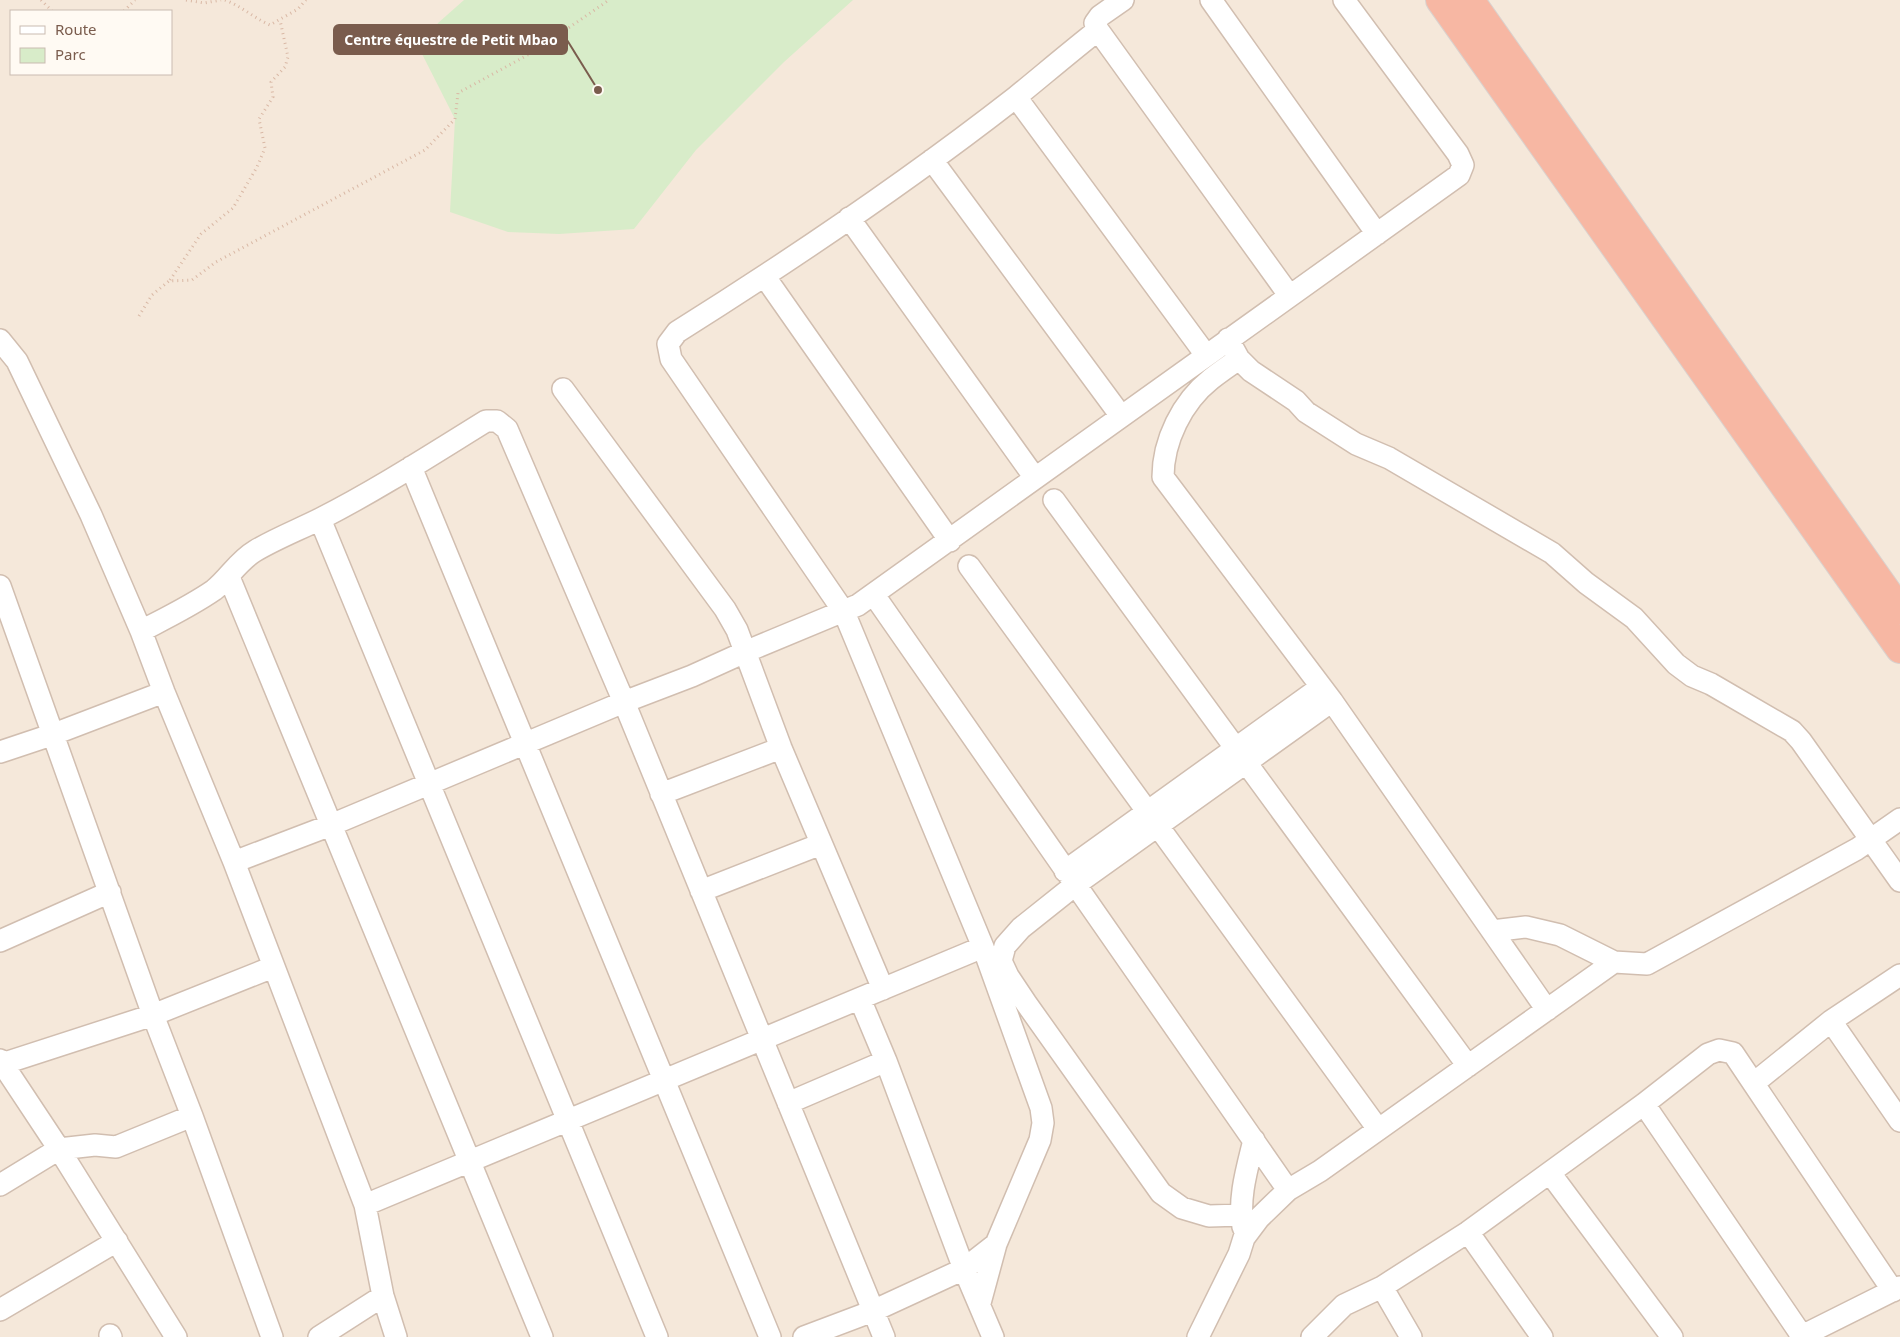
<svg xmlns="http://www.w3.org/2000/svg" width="1900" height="1337" viewBox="0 0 1900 1337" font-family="'Noto Sans',sans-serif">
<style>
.residential{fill:#f5e8da;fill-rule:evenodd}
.green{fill:#d8ecc9}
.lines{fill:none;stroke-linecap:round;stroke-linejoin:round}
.street-casing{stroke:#d1beb0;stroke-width:24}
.highway-casing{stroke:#dad1cd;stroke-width:30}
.path{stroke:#d9b8a5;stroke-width:3;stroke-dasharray:1 4;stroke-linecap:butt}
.street{stroke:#fff;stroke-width:21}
.highway{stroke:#f7b7a3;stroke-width:28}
.leader{fill:none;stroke:#7a5c4d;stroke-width:2}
.callout-dot{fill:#7a5c4d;stroke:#fffaf3;stroke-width:2}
.callout{fill:#7a5c4d;stroke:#7a5c4d;stroke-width:2}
.callout-label{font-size:14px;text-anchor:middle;font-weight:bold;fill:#fff}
</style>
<rect width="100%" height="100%" fill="#fdf6ec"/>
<!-- residential -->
<path class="residential" d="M0,0H1900V1337H0ZM11,11H171V74H11Z"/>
<!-- green -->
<path class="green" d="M464,0H853L784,62L696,150L634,229L559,234L508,232L450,212L455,119L421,52L438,23Z"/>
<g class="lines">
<!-- street casing -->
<g class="street-casing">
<path id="street" d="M1123,0L1100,16L1095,23L1098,30L1289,295
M1211,0L1377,234
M1016,97L1206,355
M932,160L1121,416
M849,218L1035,478
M765,277L950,541
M1228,339L1239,359L1251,371L1296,401L1306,412L1356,444L1389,458L1552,553L1586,583L1634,618L1676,664L1692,676L1711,684L1792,731L1801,741L1900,881
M0,340L17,361L91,515L141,631L164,692L234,862L365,1205L383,1296L396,1337
M1239,359C1230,365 1220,372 1211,379C1182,402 1163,441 1163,477L1332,701L1547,1010
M563,389L725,609L737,630L781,748L883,989
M411,467L770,1337
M1054,500L1468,1066
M320,519L657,1337
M969,566L1378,1129
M229,577L542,1337
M0,586L153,1015L192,1116L272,1337
M874,595L1288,1190
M141,631C166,618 191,606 214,590C229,578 238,561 255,551C275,539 298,530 320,519C377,490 431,455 486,421H497L507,429L624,702L884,1337
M0,752L54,734L164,692
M661,794L781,748
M234,862L331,825L624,702L692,676L745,652L858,605L1459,175L1463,165L1458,154L1344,0
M1065,871L1321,687
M701,891L821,844
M1492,931L1526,927L1560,935L1614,962L1647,964L1857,849L1900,819
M0,941L110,892
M860,999L886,1061L964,1269L993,1337
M1831,1021L1900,1121
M0,1060L59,1149L176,1337
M2,1064L153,1015L273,967
M1754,1083L1831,1021L1900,975
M788,1103L886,1061
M1644,1104L1802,1336
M1550,1173L1672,1337
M0,1185L59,1149L95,1145L116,1147L192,1116
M365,1205L983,947
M1241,1215L1209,1216L1182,1208L1161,1193L1026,1003L1008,976L1001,961L1005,946L1021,928L1075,885L1332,701
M1243,1227C1238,1198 1247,1169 1254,1140
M1468,1232L1542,1337
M1382,1287L1468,1232L1644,1104L1708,1054L1719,1050L1733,1053L1893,1291
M980,1303L996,1244
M0,1310L117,1241
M110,1335L111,1337
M319,1337L383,1296
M804,1337L873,1311L964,1269L996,1244L1040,1140L1043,1123L1041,1108L983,947L844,612L671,359L668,344L677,332C793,259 907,182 1016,97C1043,75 1070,52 1098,30
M1198,1337L1239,1254L1244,1238L1259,1218L1288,1190L1320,1171L1614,962
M1312,1337L1344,1305L1382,1287L1411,1337
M1800,1337L1900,1287"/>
</g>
<!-- highway casing -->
<g class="highway-casing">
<path id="highway" d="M1440,0L1900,649
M1470,0L1900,610"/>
</g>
<!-- path -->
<path class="path" d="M41,0L52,11
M186,0L204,3L221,0
M225,0C241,6 254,18 270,25L298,9L306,0
M124,11L135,0
M170,280L201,234L233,208L257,167L265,148L259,119L273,97L271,82L285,67L288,57L280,20
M139,316L152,295L169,281L192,280L216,262L425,150L455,119L458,93L535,51L609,0"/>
<!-- street -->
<use href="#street" class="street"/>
<!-- highway -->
<use href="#highway" class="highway"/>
</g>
<!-- callouts -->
<path class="leader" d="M598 90L567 40"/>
<circle class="callout-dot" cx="598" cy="90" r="5"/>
<rect class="callout" x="334" y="25" width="233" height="29" rx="5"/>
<g class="callout-label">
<text x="451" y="45">Centre équestre de Petit Mbao</text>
</g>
<!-- legend -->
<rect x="10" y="10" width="162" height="65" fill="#fffaf3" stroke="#cabbb1"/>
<rect x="20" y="26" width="25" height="8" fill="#ffffff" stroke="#cabbb1"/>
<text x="55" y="35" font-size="15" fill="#7a5c4d">Route</text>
<rect x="20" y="48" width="25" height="15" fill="#d8ecc9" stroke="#cabbb1"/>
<text x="55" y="60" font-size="15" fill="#7a5c4d">Parc</text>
</svg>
